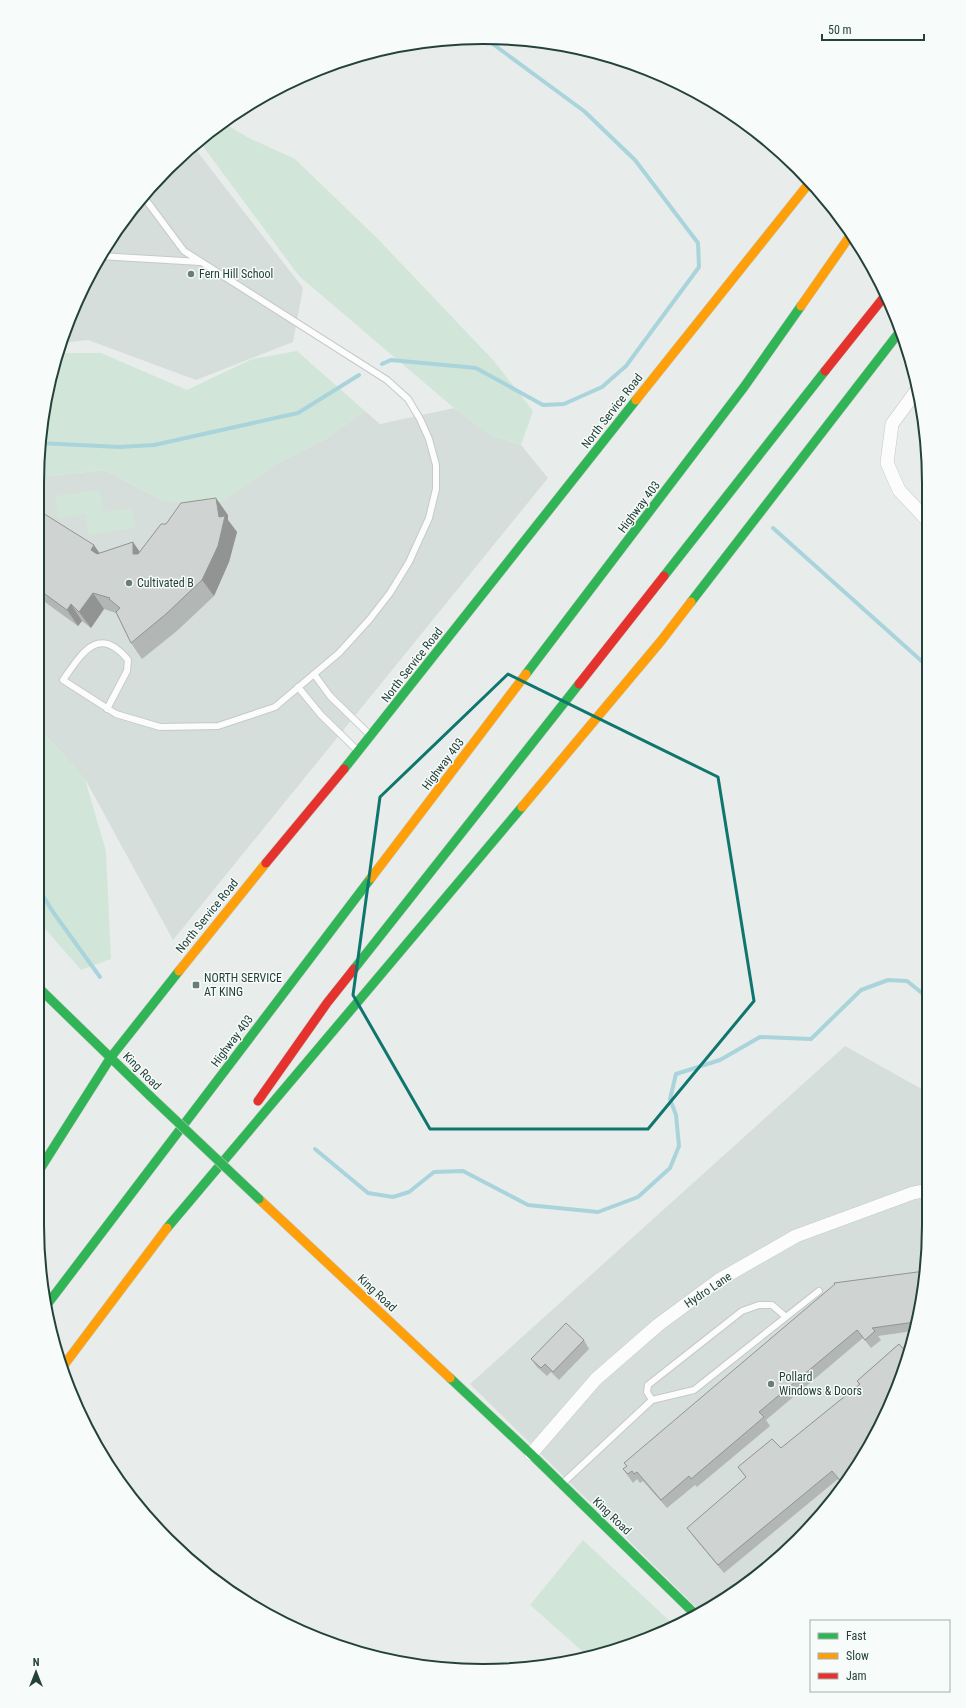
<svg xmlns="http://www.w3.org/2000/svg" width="966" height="1708" viewBox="0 0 966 1708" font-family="'Roboto Condensed',sans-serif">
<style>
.built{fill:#d6dedb}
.green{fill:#d1e6d8}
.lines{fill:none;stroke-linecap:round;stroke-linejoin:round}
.stream{stroke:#a9d4db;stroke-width:4}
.lane-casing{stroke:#c5cac8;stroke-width:8}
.street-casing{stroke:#c5cac8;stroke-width:14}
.fast-casing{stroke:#c3cbc8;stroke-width:10}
.slow-casing{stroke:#c3cbc8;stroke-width:10}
.jam-casing{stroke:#c3cbc8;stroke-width:10}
.lane{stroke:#fcfcfc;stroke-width:6}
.street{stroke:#fcfcfc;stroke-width:13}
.fast{stroke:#30b455;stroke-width:9}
.slow{stroke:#ff9f0a;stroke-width:9}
.jam{stroke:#e5322d;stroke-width:9}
.fast-bridge-casing{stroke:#c3cbc8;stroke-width:10;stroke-linecap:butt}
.fast-bridge{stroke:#30b455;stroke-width:9}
.wall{fill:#b2b6b5}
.shaded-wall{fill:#919493}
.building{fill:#cfd4d2;stroke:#919493}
.marked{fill:none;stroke:#0f766e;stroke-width:3;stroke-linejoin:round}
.poi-dot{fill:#697e78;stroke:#f7fbf9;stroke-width:1.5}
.labels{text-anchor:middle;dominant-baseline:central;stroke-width:3;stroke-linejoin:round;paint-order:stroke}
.poi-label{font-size:12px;fill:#24423a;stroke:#f7fbf9;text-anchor:start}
.street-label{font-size:12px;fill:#24423a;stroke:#f7fbf9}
.rim{fill:none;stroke:#24423a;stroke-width:2}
</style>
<rect width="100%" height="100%" fill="#e8edeb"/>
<!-- built -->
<path class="built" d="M193,146L303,288L293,342L196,380L88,340L62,343L97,260L148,189Z
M454,408L491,435L521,445L548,478L173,940L85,779L39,728L38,477L105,470L165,502L280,462L325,439L365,411L380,424Z
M845,1046L927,1092L928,1254L905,1368L869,1448L818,1519L777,1560L702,1613L470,1384Z"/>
<!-- green -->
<path class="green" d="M222,122L249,138L295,159L377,238L494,361L533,411L521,445L491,435L454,408L299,276L199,141L212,129Z
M297,351L365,411L325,439L280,462L222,502H165L105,470L38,477C38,443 45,384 58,353H101L187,390L252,359Z
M100,490L104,512L132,508L135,528L89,535L86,514L58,518L55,496Z
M39,728L85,779L106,851L111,959L81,970L40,923Z
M583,1540L675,1626L653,1637L589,1657L530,1605Z"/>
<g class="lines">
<!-- stream -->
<path class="stream" d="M382,364L391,360L476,368L543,405L564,404L602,387L626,366L699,267L698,243L635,160L584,111L486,39
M40,443L119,447L154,445L298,413L359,375
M773,528L926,665
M39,889L53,912L100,977
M315,1149L368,1193L393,1197L409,1192L434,1172L463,1171L528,1205L598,1212L638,1197L670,1168L679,1146L676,1115L670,1099L676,1074L720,1060L760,1037L811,1039L861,990L888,980L907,981L927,997"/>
<!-- lane casing -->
<g class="lane-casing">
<path id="lane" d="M100,256L200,262
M314,674L330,696L370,735
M298,687L321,715L357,750
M107,709L127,671L128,660C98,623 81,655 63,680L116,714L160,727L218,726L275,707L339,653L369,620L390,593L409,562L429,518L436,489V465L429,439L420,419L408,399L387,380L184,251L143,196
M786,1317L819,1291
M563,1483L652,1400L694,1390L786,1317L772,1305H759L742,1311L648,1385L647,1392L652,1400"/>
</g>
<!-- street casing -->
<g class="street-casing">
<path id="street" d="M917,390L892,424L887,463L899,490L926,519
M531,1454L596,1379L658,1325L719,1280L796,1236L913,1193L928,1190"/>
</g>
<!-- fast casing -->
<g class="fast-casing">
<path id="fast" d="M664,576L825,371
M691,602L901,330
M526,674L744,387L801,306
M344,769L636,400
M354,969L579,684
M40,989L150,1096
M40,1169L111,1057L179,971
M167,1228L522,807
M46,1306L371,878
M450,1378L531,1454L697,1616"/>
</g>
<!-- slow casing -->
<g class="slow-casing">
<path id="slow" d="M801,306L852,233
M636,400L810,182
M522,807L661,641L691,602
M371,878L526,674
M179,971L266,863
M259,1199L450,1378
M61,1369L167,1228"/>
</g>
<!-- jam casing -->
<g class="jam-casing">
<path id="jam" d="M825,371L884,297
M579,684L664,576
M266,863L344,769
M258,1101L327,1003L354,969"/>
</g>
<!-- lane -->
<use href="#lane" class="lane"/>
<!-- street -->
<use href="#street" class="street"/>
<!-- fast -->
<use href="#fast" class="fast"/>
<!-- slow -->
<use href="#slow" class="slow"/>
<!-- jam -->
<use href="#jam" class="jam"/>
<!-- fast-bridge casing -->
<g class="fast-bridge-casing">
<path id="fast-bridge" d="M150,1096L259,1199"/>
</g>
<!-- fast-bridge -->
<use href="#fast-bridge" class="fast-bridge"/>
</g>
<!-- wall -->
<path class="wall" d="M38,510L99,553L139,552L228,515V520L237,532L229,562L214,596L178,630L142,659L131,643L116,613L104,609L91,628L82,621L78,626L38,597Z
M925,1271L913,1331L878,1336L881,1340L871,1348L863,1338L766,1420L770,1426L697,1487L695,1485L667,1508L643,1481L640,1483L637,1479L633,1483L623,1469L627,1467L624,1463Z
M584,1340L589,1349L559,1380L551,1372L547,1376L537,1367L531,1359Z
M899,1344L869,1448L843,1485L838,1479L724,1573L693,1536L687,1528L746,1477L738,1467L781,1448L859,1385L857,1381Z"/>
<!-- shaded-wall -->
<path class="shaded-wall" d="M216,498L228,515V520L237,532L229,562L214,596L202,580L219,517Z
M133,542L144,558L133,554Z
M94,545L105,561L91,550Z
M93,593L104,609L91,628L79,612Z
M71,604L82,621L78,626L67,610Z"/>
<!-- building -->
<path class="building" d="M216,498L219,517L225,516L218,546L202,580L166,614L131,643L116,612L120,608L109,599L110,598L93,593L79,612L71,604L67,610L38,589V510L94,545L91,550L97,554L133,542V554H138L161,524H166L181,503Z
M925,1271L915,1322L872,1328L875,1331L865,1340L857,1330L759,1412L764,1417L691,1479L689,1476L661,1500L637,1472L634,1474L632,1471L628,1474L623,1469L627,1466L624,1463L835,1284L834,1283Z
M566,1323L584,1340L553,1372L545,1364L541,1368L531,1359Z
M899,1344L906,1352L909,1350L905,1368L869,1448L843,1484L832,1471L718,1565L687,1528L746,1477L738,1467L772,1439L781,1448L860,1384L857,1381Z
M816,1521L777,1560L762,1571L759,1568Z"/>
<!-- marked area -->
<path class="marked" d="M508,674L718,777L754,1001L648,1129H430L353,995L380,797Z"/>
<!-- markers -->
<g class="poi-dot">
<circle cx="191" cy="274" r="4"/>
<circle cx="129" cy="583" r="4"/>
<rect x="192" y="981" width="8" height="8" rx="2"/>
<circle cx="771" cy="1384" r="4"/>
</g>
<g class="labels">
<!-- poi labels -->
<g class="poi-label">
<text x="199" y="274">Fern Hill School</text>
<text x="137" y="583">Cultivated B</text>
<text x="204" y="978">NORTH SERVICE<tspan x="204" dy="14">AT KING</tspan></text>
<text x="779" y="1377">Pollard<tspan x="779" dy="14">Windows &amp; Doors</tspan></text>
</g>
<!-- street labels -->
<g class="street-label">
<text transform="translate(612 411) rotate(-52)">North Service Road</text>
<text transform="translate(639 507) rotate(-53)">Highway 403</text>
<text transform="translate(412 665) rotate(-52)">North Service Road</text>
<text transform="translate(443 764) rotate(-53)">Highway 403</text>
<text transform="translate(207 916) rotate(-51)">North Service Road</text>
<text transform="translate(232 1041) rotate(-53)">Highway 403</text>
<text transform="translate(142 1071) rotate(45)">King Road</text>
<text transform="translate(708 1290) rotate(-34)">Hydro Lane</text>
<text transform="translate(377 1293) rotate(43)">King Road</text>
<text transform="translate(612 1516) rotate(44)">King Road</text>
</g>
</g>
<!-- crop -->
<path d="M0 0H966V1708H0ZM483 44H483A439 439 0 0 1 922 483V1225A439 439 0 0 1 483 1664H483A439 439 0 0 1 44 1225V483A439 439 0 0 1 483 44Z" fill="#f7fbf9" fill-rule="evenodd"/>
<path class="rim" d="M483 44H483A439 439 0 0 1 922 483V1225A439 439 0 0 1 483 1664H483A439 439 0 0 1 44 1225V483A439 439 0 0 1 483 44Z"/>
<!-- legend -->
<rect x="810" y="1620" width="140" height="72" fill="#f7fbf9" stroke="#a3b1ad"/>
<rect x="818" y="1633" width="20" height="6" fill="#30b455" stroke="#a3b1ad"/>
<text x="846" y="1640" font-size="12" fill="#24423a">Fast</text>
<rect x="818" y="1653" width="20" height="6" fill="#ff9f0a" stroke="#a3b1ad"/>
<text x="846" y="1660" font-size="12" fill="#24423a">Slow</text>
<rect x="818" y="1673" width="20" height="6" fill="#e5322d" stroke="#a3b1ad"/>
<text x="846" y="1680" font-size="12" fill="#24423a">Jam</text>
<!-- north arrow -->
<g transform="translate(36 1672)" stroke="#f7fbf9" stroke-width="3" paint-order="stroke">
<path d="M0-3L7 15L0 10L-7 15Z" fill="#24423a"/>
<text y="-6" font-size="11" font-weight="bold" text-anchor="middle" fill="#24423a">N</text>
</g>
<!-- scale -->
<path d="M822 34v6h102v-6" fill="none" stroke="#24423a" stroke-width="2"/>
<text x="828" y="34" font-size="12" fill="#24423a" stroke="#f7fbf9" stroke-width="3" paint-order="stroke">50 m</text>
</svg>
